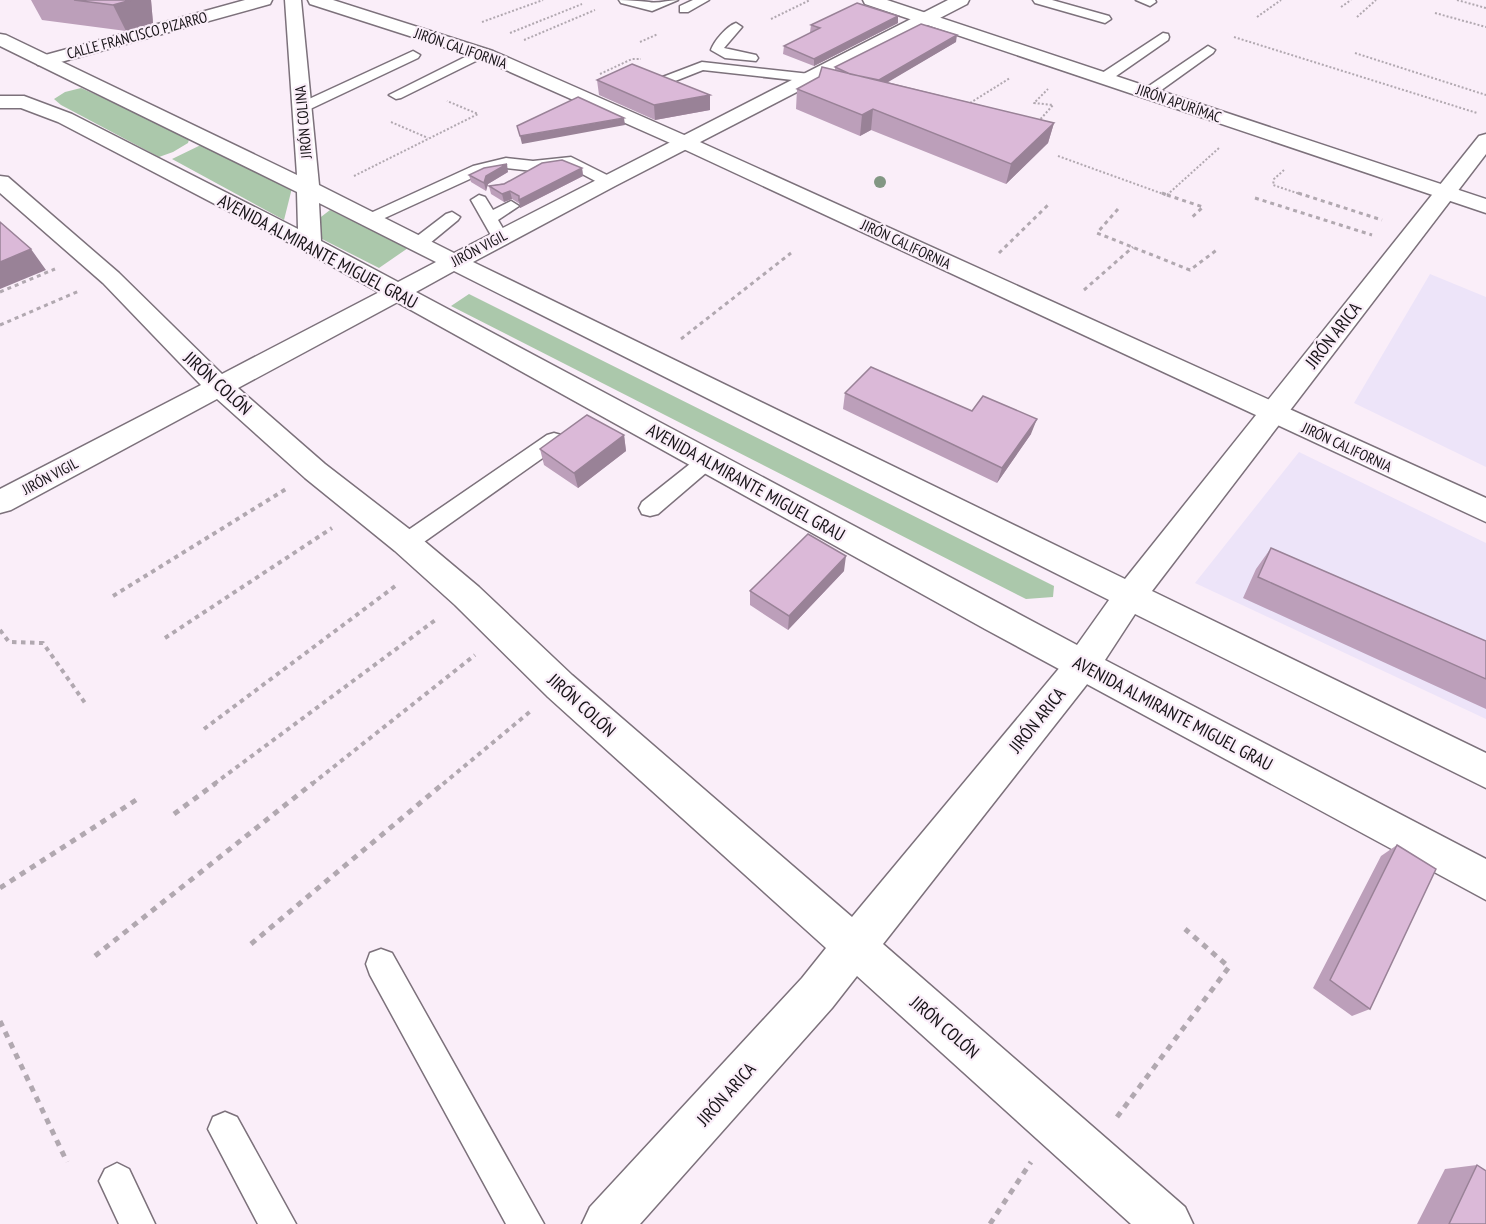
<svg xmlns="http://www.w3.org/2000/svg" width="1486" height="1224" viewBox="0 0 1486 1224" font-family="'PT Sans Narrow',sans-serif">
<style>
.education{fill:#ede4f9}
.green{fill:#abc8ab}
.lines{fill:none;stroke-linecap:round;stroke-linejoin:round}
.lane-casing{stroke:#7c717b;stroke-width:3}
.street-casing{stroke:#7c717b;stroke-width:3}
.secondary-casing{stroke:#7c717b;stroke-width:3}
.path-far3{stroke:#b1a8b0;stroke-width:2;stroke-dasharray:2 2;stroke-linecap:butt}
.path-far2{stroke:#b1a8b0;stroke-width:3;stroke-dasharray:4 4;stroke-linecap:butt}
.path-far1{stroke:#b1a8b0;stroke-width:4;stroke-dasharray:4.5 4.5;stroke-linecap:butt}
.path{stroke:#b1a8b0;stroke-width:5;stroke-dasharray:6 6;stroke-linecap:butt}
.lane{fill:#fff;fill-rule:evenodd}
.street{fill:#fff;fill-rule:evenodd}
.secondary{fill:#fff;fill-rule:evenodd}
.tree{fill:#829784}
.wall{fill:#bc9fba}
.shaded-wall{fill:#998297}
.building{fill:#dbb9d8;stroke:#998297;stroke-width:1.5}
.labels{text-anchor:middle;dominant-baseline:central;stroke-width:4.5;stroke-linejoin:round;paint-order:stroke}
.far-street-label{font-size:15px;fill:#181418;stroke:#faeef9}
.street-label{font-size:18px;fill:#181418;stroke:#faeef9}
</style>
<rect width="100%" height="100%" fill="#faeef9"/>
<!-- education -->
<path class="education" d="M1430,274L1486,297V467L1354,403Z
M1299,452L1486,543V719L1195,583Z"/>
<!-- green -->
<path class="green" d="M81,88L190,136L188,143L173,152L159,157L61,105L54,99L65,92Z
M207,142L292,188L284,220L172,159Z
M330,210L408,248L379,268L320,238L317,220Z
M469,294L1054,586L1053,597L1026,599L451,306Z"/>
<g class="lines">
<!-- lane casing -->
<g class="lane-casing">
<path id="lane" d="M619,0C629,0 638,1 649,2C657,4 669,0 678,0L652,11L621,3Z
M693,0H709L688,12H680V6Z
M1033,0H1052L1109,16L1111,19L1105,23L1035,3Z
M1136,0H1155L1156,2L1150,6Z
M736,23L742,27L724,48L756,55L758,58L756,61L725,58L711,50C714,41 727,26 736,23Z
M1163,33L1168,34L1169,37L1168,40L1109,81H1099L1097,78L1099,75Z
M1208,46L1215,50L1213,53L1153,96H1143L1141,93L1143,90Z
M481,49L486,50L488,53L486,56L401,98L396,99L389,95Z
M413,51L420,55L418,58L306,111H296L294,108L296,105Z
M702,62L810,74L817,78L810,82L703,70L665,85L658,81L660,78Z
M571,157L613,178L615,181L607,186L601,184L569,167L533,171L506,168L483,173L376,222L370,224L362,219L364,216L473,166L506,158L533,161Z
M479,195L485,197L493,210L511,201L519,206L498,220L508,237L506,241H494L492,237L471,200Z
M452,212L460,217L458,220L424,248H412L410,244L412,240L446,214Z
M554,433L561,435L564,440L561,445L414,549L406,552L398,549L395,543L398,537L547,435Z
M707,454L714,456L718,461L714,466L658,514L650,516L642,514L639,508L642,502L700,456Z
M381,949L392,953L544,1224H506L370,975L366,964L370,953Z
M225,1112L237,1117L296,1224H258L208,1129L213,1117Z
M117,1163L129,1169L155,1224H119L99,1181L105,1169Z"/>
</g>
<!-- street casing -->
<g class="street-casing">
<path id="street" d="M245,0H272L270,4L50,65H38L35,61L38,57Z
M308,0H333L493,51L691,138L1486,498V522L677,146L481,59L310,4Z
M863,0H887L1486,199V213L865,4Z
M0,176L8,177L119,273L222,374L389,287L398,285L407,287L410,292L407,297L238,388L325,464L417,535L479,587L572,675L852,917L1071,654L1083,649L1095,654L1100,664L1095,674L883,944L1185,1207L1193,1224H1131L857,976L832,1008L640,1224H582L590,1207L802,978L826,948L548,697L455,605L395,551L305,478L217,399L11,510L0,513V489L201,385L103,283L0,193Z"/>
</g>
<!-- secondary casing -->
<g class="secondary-casing">
<path id="secondary" d="M285,0H301L319,185L454,253L948,0H969L967,4L615,186L473,262L1125,579L1479,136L1486,134V154L1152,591L1486,753V788L1135,614L1105,660L1486,859V900L985,629L301,249L58,122L21,108H0V96H24L72,114L298,229L297,192L0,46V34L6,35L297,175ZM319,203L436,262L398,282L321,241ZM454,271L1109,600L1077,645L416,292Z"/>
</g>
<!-- path-far3 -->
<path class="path-far3" d="M1457,0L1486,8
M1341,7L1351,0
M1435,13L1486,27
M1257,17L1281,0
M1357,17L1376,0
M771,19L810,0
M482,22L543,0
M510,33L582,4
M1234,37L1477,113
M524,40L595,10
M640,42L658,34
M1355,53L1486,95
M600,74L632,59H641
M970,103L1010,78
M391,122L428,138
M1038,122L1053,105L1034,103L1048,89
M1058,156L1166,195
M1284,170L1274,179L1273,185L1303,195
M354,176L478,114L447,101
M1167,195L1219,148"/>
<!-- path-far2 -->
<path class="path-far2" d="M1162,193L1167,195L1169,193
M1298,193L1382,220
M1167,195L1203,207L1190,219
M1255,198L1372,235
M1118,209L1097,233L1190,270L1218,249
M999,253L1048,205
M1084,290L1133,247
M0,292L55,269
M0,325L79,291
M681,339L791,253"/>
<!-- path-far1 -->
<path class="path-far1" d="M113,596L286,489
M0,630L9,642L43,643L85,703
M165,638L332,528
M204,729L398,584
M214,784L438,618
M312,784L475,655
M443,784L532,710"/>
<!-- path -->
<path class="path" d="M174,814L216,783
M0,888L136,800
M251,944L444,783
M95,956L313,783
M0,1021L67,1162
M1117,1117L1229,967L1185,929
M990,1224L1031,1162"/>
<!-- lane -->
<use href="#lane" class="lane"/>
<!-- street -->
<use href="#street" class="street"/>
<!-- secondary -->
<use href="#secondary" class="secondary"/>
</g>
<!-- trees -->
<circle class="tree" cx="880" cy="182" r="6"/>
<!-- wall -->
<path class="wall" d="M31,0H151L153,23L126,31L42,20Z
M898,23L814,66L783,54L784,46L812,33L810,32L811,25Z
M956,42L887,82L1054,123L1048,143L1006,184L871,130L860,136L796,109L797,89L835,70V67Z
M597,80L710,95V110L655,120L599,95Z
M582,168L583,176L520,208V204L512,199L504,202L491,194L489,186Z
M508,172L488,184L486,191L471,182L469,175Z
M845,393L972,411L1031,434L997,483L843,409Z
M624,435L626,451L578,488L544,465L540,449Z
M1271,548L1486,641V709L1243,598L1256,569Z
M844,571L788,630L750,605V591Z
M1397,845L1370,1009L1352,1016L1313,988L1381,856Z
M1477,1165L1486,1224H1417L1445,1169Z"/>
<!-- shaded-wall -->
<path class="shaded-wall" d="M131,0H151L153,23L126,31L113,5Z
M898,16V23L814,66V59Z
M957,35L956,42L873,91L874,83Z
M710,95V110L655,120L654,105Z
M873,109L871,130L860,136L862,115Z
M624,118L625,125L522,144L520,136Z
M1054,123L1048,143L1006,184L1011,164Z
M507,164L508,172L488,184L486,191L484,183L486,176Z
M582,168L583,176L520,208L519,200Z
M510,191L512,199L504,202L502,194Z
M31,249L46,270L0,289V262Z
M1037,419L1031,434L997,483L1002,468Z
M624,435L626,451L578,488L574,473Z
M846,556L844,571L788,630L789,616Z"/>
<!-- building -->
<path class="building" d="M74,0H131L113,5Z
M857,3L898,16L814,59L784,46L820,28L811,25Z
M921,24L957,35L879,80L850,74L835,67Z
M632,64L710,95L654,105L597,80Z
M822,67L1054,123L1011,164L873,109L862,115L797,89L819,77Z
M578,97L624,118L520,136L517,126Z
M562,160L582,168L519,200V196L510,191L502,194L489,186L504,184L542,163Z
M507,164L486,176L484,183L469,175L484,168Z
M0,222L31,249L0,262Z
M871,367L972,411L983,396L1037,419L1002,468L845,393Z
M587,415L624,435L574,473L540,449Z
M808,534L846,556L789,616L750,591Z
M1271,548L1486,641V679L1258,577Z
M1397,845L1436,869L1370,1009L1330,980Z
M1477,1165L1486,1171V1224H1449Z"/>
<g class="labels">
<!-- far-street labels -->
<g class="far-street-label">
<text transform="translate(137 35) rotate(-15)">CALLE FRANCISCO PIZARRO</text>
<text transform="translate(461 48) rotate(19)">JIRÓN CALIFORNIA</text>
<text transform="translate(1179 103) rotate(19)">JIRÓN APURÍMAC</text>
<text transform="translate(303 122) rotate(-95)">JIRÓN COLINA</text>
<text transform="translate(906 244) rotate(25)">JIRÓN CALIFORNIA</text>
<text transform="translate(479 248) rotate(-28)">JIRÓN VIGIL</text>
<text transform="translate(1347 447) rotate(25)">JIRÓN CALIFORNIA</text>
<text transform="translate(50 476) rotate(-28)">JIRÓN VIGIL</text>
</g>
<!-- street labels -->
<g class="street-label">
<text transform="translate(318 251) rotate(28)">AVENIDA ALMIRANTE MIGUEL GRAU</text>
<text transform="translate(1333 335) rotate(-52)">JIRÓN ARICA</text>
<text transform="translate(218 383) rotate(42)">JIRÓN COLÓN</text>
<text transform="translate(746 482) rotate(29)">AVENIDA ALMIRANTE MIGUEL GRAU</text>
<text transform="translate(582 705) rotate(42)">JIRÓN COLÓN</text>
<text transform="translate(1173 713) rotate(28)">AVENIDA ALMIRANTE MIGUEL GRAU</text>
<text transform="translate(1037 720) rotate(-51)">JIRÓN ARICA</text>
<text transform="translate(945 1027) rotate(41)">JIRÓN COLÓN</text>
<text transform="translate(726 1094) rotate(-48)">JIRÓN ARICA</text>
</g>
</g>
</svg>
